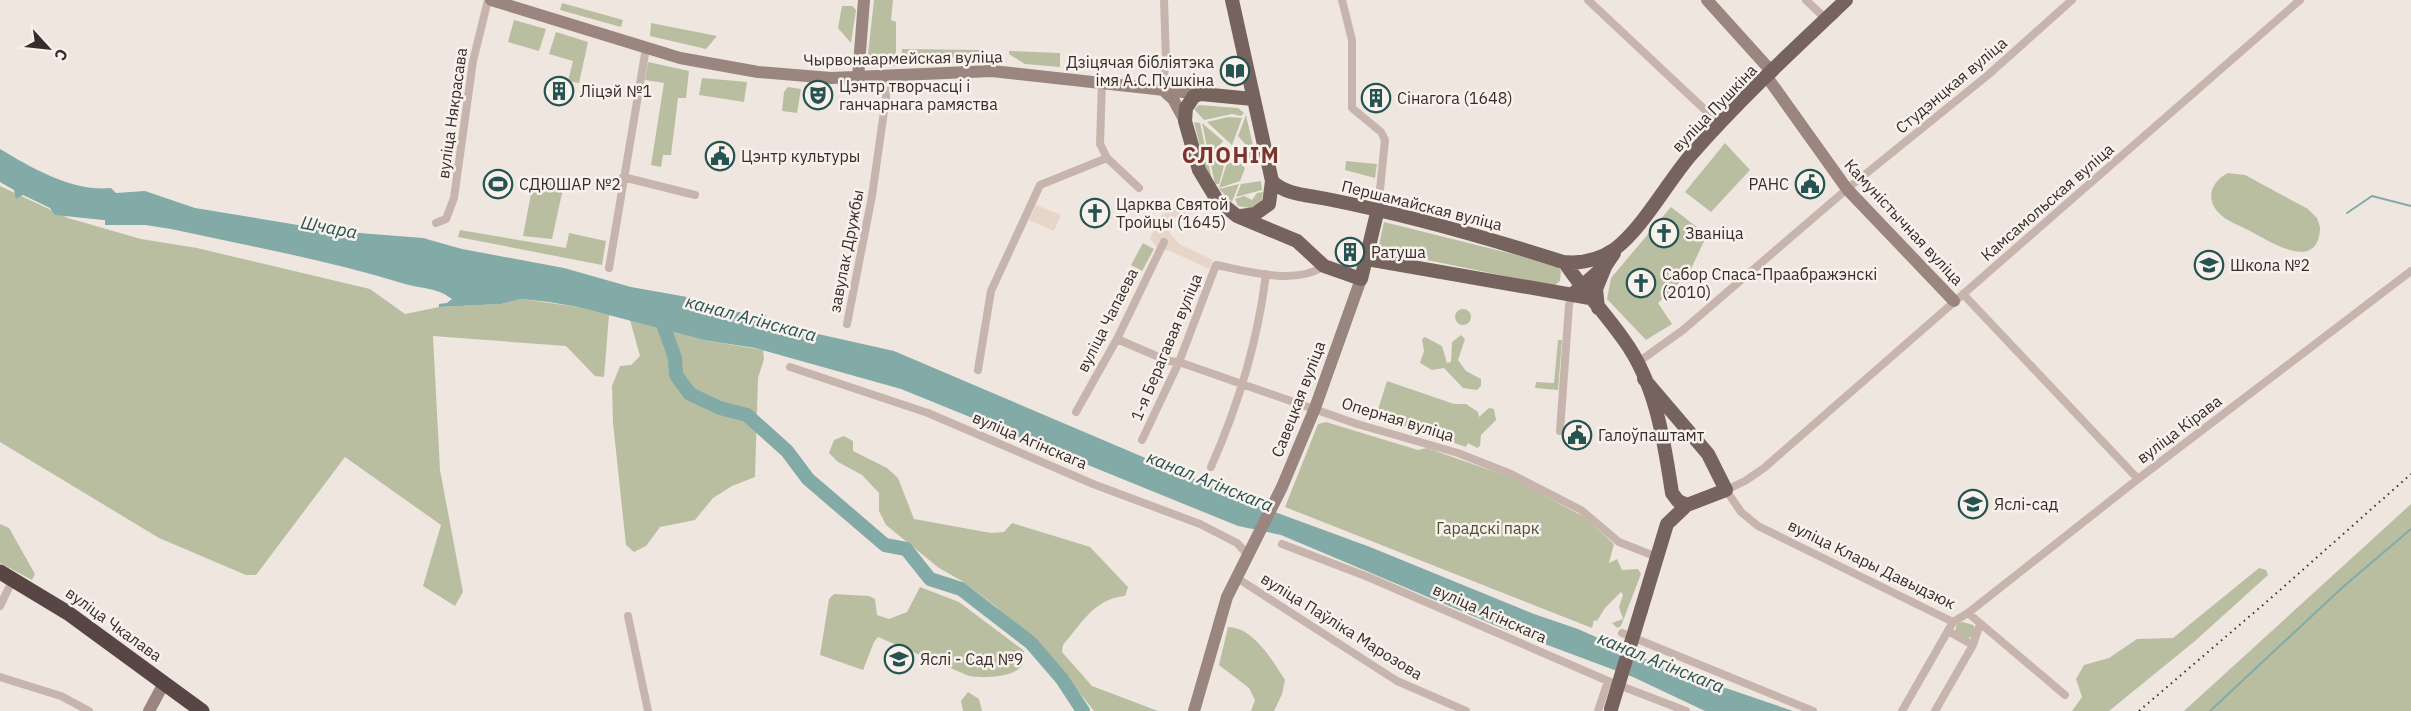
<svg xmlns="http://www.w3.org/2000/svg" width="2411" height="711" viewBox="0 0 2411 711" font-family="'IBM Plex Sans',sans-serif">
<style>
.green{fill:#b9bea1}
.plaza{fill:#e7d5c9}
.water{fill:#82aaa6}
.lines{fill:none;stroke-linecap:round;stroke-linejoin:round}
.stream{stroke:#82aaa6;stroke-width:2}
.river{stroke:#82aaa6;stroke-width:14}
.street{stroke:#c7b5ad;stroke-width:8}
.secondary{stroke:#9b857f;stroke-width:12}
.primary{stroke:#77635e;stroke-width:14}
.highway{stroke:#574643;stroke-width:15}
.rail{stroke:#372d2b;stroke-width:2;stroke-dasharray:1.5 4.5;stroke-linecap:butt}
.primary-bridge{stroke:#77635e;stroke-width:14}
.labels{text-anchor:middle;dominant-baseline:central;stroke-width:5;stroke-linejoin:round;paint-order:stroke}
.street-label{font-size:16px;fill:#372d2b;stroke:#f8f1ec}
.poi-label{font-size:16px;fill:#372d2b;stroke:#f8f1ec;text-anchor:start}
.park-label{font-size:16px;fill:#4b5231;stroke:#f8f1ec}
.water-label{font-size:18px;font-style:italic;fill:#255450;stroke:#f8f1ec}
.district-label{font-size:22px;font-weight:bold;letter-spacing:1.5px;fill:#7d342d;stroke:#f8f1ec}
</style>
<rect width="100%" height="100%" fill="#f0e6e0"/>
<!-- green -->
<path class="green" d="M874,0H893L891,20L896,22V66L872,65L868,54Z
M562,3L623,20L621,27L560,10Z
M842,6H852L856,10L851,43L838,28Z
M514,20L546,29L539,51L508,42Z
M651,23L717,36L706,49L650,36Z
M556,32L588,42L579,83L568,81L573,61L549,54Z
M902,49L983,50V58L935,57L919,65H901Z
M1009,51L1060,53V67L1025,64L1009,54Z
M648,62L689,71L686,98H678L671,155H663L661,167L651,165L664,83L645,80Z
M702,78L747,82L744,102L699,95Z
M788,87L801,89L797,113L782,111L784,92Z
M1199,105L1238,108L1244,113L1241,116L1232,114L1204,120L1194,109Z
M1246,115L1254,150L1249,162L1246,145L1238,136Z
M1228,117L1242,118L1232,145L1207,122Z
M1194,122L1200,123L1212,180L1205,167Z
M1202,123L1223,141L1218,147L1225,162L1219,184H1215Z
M1725,143L1750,170L1711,212L1685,192Z
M1346,161L1377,164L1375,178L1345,170Z
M1227,163H1240L1245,168L1240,181L1219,188Z
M2228,173L2245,175L2308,209L2317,218L2320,227C2319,273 2272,243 2252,232C2241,226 2225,221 2217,211C2205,197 2213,180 2228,173Z
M534,178L564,184L552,239L523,236Z
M1261,181L1262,190L1236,197L1241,184Z
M1239,184L1232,202L1219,189Z
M0,186L68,218L141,239L197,248L370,289L405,314L439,307L501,304L522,299L578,307L609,315L604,377L595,376L566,346L433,336L440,470L463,592L455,606L423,586L441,525L345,457L256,575H246L159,538L0,442Z
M1263,192L1261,203L1250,208L1238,206L1235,199L1244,196L1252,200L1257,193Z
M1671,207L1707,235L1689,273L1658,303L1672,324L1646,340L1607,299L1611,278Z
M1384,222L1557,265L1561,271L1560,281L1554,286L1378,250Z
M460,230L566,248L569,233L606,241L602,265L458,237Z
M1143,243L1154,249L1142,271L1131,265Z
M1455 317a8 8 0 1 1 16 0a8 8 0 1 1-16 0Z
M630,320L704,340L763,350L764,359L758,378L755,477L732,486L713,498L695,520L660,527L646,546L634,552L626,545L613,423L612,386L620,366L631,365L640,356Z
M1461,335L1465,339L1458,360L1466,371L1481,379V386L1477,390L1463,388L1444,368L1432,370L1420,363L1424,351L1422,339L1425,337L1442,346L1447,363L1451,362L1452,342Z
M1558,340H1562L1558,390L1535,388L1536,382L1554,383Z
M1387,381L1454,404H1466L1478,412L1479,417L1489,408L1494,409L1496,420L1481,435L1480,446L1477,448L1468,443L1466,447L1376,416Z
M1326,422L1418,450L1427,448L1512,478L1584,517L1614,544L1609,563L1617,559L1622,570L1638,569L1641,574L1621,626L1617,628L1612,623L1623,619L1619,607L1623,595L1621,592L1605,608L1597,621L1594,620L1592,628L1285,507L1318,424Z
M844,436L853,441V451L887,468L898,478L914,519L991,533L1004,532L1012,523L1090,547L1128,587L1125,596C1094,599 1082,623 1063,645L1062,652L1092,686L1158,711H1094L1049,654L994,605L962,581L939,568L886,525L879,511V493L862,475L838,462L829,453L834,440Z
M2411,504V711H2184Z
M0,524L9,528L35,574L32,580L0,563Z
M2259,568L2266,570L2268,575L2195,641L2109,711H2072L2082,697L2076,679L2084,665L2109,658L2137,639L2173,638Z
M920,587L959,602L1023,650C1034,678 985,679 969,676L878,637L874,642L863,670L820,655L829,599L834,594L869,596L875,599L877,615L889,619L907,612Z
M1963,622L1973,625L1975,628L1972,637L1968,638L1955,631L1957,623Z
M1228,627C1253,627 1273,661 1285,680L1282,694L1274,711H1251L1255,700L1249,688L1219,665Z
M968,692L979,699L982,711H963L961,701Z"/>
<!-- plaza -->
<path class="plaza" d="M1186,198L1191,206L1188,210L1192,215L1186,220L1180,213L1165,227L1179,244L1213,260L1209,269L1168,250L1159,251L1150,238L1161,216Z
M1036,205L1061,215L1054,231L1029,220Z"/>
<!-- water -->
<path class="water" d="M0,149C32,168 72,192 111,188L116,193L145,191L195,208L334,231L423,238L462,249L564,268L631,287L704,300L723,308L762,318L765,313L767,318L809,332L894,351L1256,505L1370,547L1534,614L1578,629L1664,667L1793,711H1705L1633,677L1499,627L1281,535L1238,526L901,389L755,348L704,340L578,307L549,302L522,299L501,304L439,307V304L447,303L452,299C436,287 422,289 405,284C328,260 249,246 171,229L145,225H105V220H103L55,215L50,208L23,195L16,199L14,190L0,182Z"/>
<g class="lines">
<!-- stream -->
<path class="stream" d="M2347,213L2372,196L2411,206
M2210,711L2344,586L2411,529"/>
<!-- river -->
<path class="river" d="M659,313L675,358L676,375L690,394L720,408L747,415L787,451L808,479L885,545L906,549L930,579L961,589L1031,643L1062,679L1083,711"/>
<!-- street -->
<path class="street" d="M1342,0L1352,40V108L1381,132L1385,140L1378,209
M1588,0L1719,123
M1806,0L1826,19
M1102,81L1100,144L1107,158L1139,188
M1162,89L1166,60L1164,0
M623,177L695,195
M436,223L446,219L454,198L473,61L488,0
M609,268L646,48
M1963,294L2138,479
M847,324L872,196L889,76
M1117,339L1168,361L1179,362L1357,424L1458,453L1511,474L1581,510L1619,542L1657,557
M1637,363L1683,330L1847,189L1988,75L2072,0
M790,367L928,413L1093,484L1200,524L1237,543L1249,556
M978,370L991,291L1040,185L1107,158
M1076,412L1117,339L1164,242
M1560,431L1569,305L1572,294
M1142,440L1179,362L1216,265C1248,271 1295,286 1324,266
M1211,467C1238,406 1258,340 1266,274
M1282,544L1368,577L1608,681L1686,711
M1237,578L1397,681L1466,711
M0,606L13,579
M1968,613L2138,479L2411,271
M628,616L648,711
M1948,631L1973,645L1980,624
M1622,633L1813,711
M0,677L61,696L89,711
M2065,695L1968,613L1953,622L1758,526L1741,512L1726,490L1745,481L1764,468L2300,0
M1598,711L1608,681
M1902,711L1953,622
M1935,711L1973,645"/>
<!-- secondary -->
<path class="secondary" d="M491,0L680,58L758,72L831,78L992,71L1201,94
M1707,0L1772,72
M1767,77L1847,189L1954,301
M858,78L864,0
M1162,89L1173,99L1185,121
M149,711L164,683
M1194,711L1227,597L1282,487L1315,408L1361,279"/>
<!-- primary -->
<path class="primary" d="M1232,0L1272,181L1269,204L1255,214L1241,216
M1253,99L1201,94L1194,96L1186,108L1185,121L1199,170L1217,200L1237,216L1297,241L1324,266L1361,279L1378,209
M1272,181C1285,195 1309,195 1327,199C1408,215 1485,237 1563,262C1583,264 1599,260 1615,249C1642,229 1667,183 1690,156C1738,101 1793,50 1846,0
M1367,259L1590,298
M1565,263C1583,290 1605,313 1624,340C1656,384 1664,441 1672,493L1678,501L1687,505
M1575,292L1606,265L1614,253
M1598,308L1596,289L1605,267
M1641,610L1667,524L1687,505L1726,490L1708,454L1644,379"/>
<!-- highway -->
<path class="highway" d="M0,572L68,613L202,711"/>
<!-- rail -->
<path class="rail" d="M2139,711L2271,598L2411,474"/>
<!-- primary-bridge -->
<path class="primary-bridge" d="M1611,709L1641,610"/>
</g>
<!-- icons -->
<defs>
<g id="library-ring" transform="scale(1.5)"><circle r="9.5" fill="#f8f1ec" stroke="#255450" stroke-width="1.5"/><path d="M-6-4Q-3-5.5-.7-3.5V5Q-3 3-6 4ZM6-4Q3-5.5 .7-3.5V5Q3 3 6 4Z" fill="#255450"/></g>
<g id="building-ring" transform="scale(1.5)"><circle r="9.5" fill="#f8f1ec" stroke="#255450" stroke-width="1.5"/><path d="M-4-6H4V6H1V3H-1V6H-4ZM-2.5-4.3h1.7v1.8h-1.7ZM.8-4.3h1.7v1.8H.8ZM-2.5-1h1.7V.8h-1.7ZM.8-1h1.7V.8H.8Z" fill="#255450"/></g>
<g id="theatre-ring" transform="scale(1.5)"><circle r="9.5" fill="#f8f1ec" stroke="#255450" stroke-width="1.5"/><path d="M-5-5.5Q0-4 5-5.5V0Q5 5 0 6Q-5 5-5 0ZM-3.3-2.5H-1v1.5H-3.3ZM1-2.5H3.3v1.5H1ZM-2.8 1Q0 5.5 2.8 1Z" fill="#255450"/></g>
<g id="civic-ring" transform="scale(1.5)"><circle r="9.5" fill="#f8f1ec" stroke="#255450" stroke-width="1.5"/><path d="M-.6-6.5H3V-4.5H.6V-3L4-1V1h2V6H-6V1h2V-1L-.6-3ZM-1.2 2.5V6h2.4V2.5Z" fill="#255450"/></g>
<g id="stadium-ring" transform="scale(1.5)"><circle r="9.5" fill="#f8f1ec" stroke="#255450" stroke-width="1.5"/><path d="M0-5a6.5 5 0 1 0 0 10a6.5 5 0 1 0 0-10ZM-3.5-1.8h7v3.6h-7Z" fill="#255450"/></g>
<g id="church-ring" transform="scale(1.5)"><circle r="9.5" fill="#f8f1ec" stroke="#255450" stroke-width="1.5"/><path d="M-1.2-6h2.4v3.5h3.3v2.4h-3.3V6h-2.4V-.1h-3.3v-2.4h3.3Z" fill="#255450"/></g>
<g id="school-ring" transform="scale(1.5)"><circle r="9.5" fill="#f8f1ec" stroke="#255450" stroke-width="1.5"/><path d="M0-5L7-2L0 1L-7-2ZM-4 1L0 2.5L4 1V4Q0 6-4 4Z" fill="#255450"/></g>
</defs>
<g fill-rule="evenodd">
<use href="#library-ring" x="1235" y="71"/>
<use href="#building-ring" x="559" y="91"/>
<use href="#theatre-ring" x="818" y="95"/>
<use href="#building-ring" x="1376" y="98"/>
<use href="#civic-ring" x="720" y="156"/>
<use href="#stadium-ring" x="498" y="184"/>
<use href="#civic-ring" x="1810" y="184"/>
<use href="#church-ring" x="1095" y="213"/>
<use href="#church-ring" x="1664" y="233"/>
<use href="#building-ring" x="1350" y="252"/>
<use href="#school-ring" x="2209" y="265"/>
<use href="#church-ring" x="1641" y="283"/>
<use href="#civic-ring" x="1577" y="435"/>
<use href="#school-ring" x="1973" y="504"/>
<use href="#school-ring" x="899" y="659"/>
</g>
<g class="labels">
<!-- street labels -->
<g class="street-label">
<text transform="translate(903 58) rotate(-1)">Чырвонаармейская вуліца</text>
<text transform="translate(1951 85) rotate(-40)">Студэнцкая вуліца</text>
<text transform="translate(1714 108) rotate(-46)">вуліца Пушкіна</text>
<text transform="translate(452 113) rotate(-82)">вуліца Някрасава</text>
<text transform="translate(2047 202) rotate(-41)">Камсамольская вуліца</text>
<text transform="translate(1422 205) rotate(14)">Першамайская вуліца</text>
<text transform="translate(1904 222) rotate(47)">Камуністычная вуліца</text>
<text transform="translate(846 251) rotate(-79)">завулак Дружбы</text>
<text transform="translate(1107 320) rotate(-63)">вуліца Чапаева</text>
<text transform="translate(1166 347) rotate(-67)">1-я Берагавая вуліца</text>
<text transform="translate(1298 399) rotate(-69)">Савецкая вуліца</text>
<text transform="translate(1398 419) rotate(17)">Оперная вуліца</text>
<text transform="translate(2179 429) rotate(-37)">вуліца Кірава</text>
<text transform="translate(1030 440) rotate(23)">вуліца Агінскага</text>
<text transform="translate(1872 564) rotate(26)">вуліца Клары Давыдзюк</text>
<text transform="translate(1490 613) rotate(24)">вуліца Агінскага</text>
<text transform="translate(114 624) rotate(36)">вуліца Чкалава</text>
<text transform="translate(1342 626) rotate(32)">вуліца Паўліка Марозова</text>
</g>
<!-- poi labels -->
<g class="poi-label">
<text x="1214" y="62" text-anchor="end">Дзіцячая бібліятэка<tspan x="1214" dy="18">імя А.С.Пушкіна</tspan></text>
<text x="839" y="86">Цэнтр творчасці і<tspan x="839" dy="18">ганчарнага рамяства</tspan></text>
<text x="580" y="91">Ліцэй №1</text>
<text x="1397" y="98">Сінагога (1648)</text>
<text x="741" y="156">Цэнтр культуры</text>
<text x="519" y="184">СДЮШАР №2</text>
<text x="1789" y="184" text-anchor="end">РАНС</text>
<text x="1116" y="204">Царква Святой<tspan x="1116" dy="18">Тройцы (1645)</tspan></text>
<text x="1685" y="233">Званіца</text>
<text x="1371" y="252">Ратуша</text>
<text x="2230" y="265">Школа №2</text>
<text x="1662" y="274">Сабор Спаса-Праабражэнскі<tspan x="1662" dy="18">(2010)</tspan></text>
<text x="1598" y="435">Галоўпаштамт</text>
<text x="1994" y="504">Яслі-сад</text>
<text x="920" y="659">Яслі - Сад №9</text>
</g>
<!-- park labels -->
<g class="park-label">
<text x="1488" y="528">Гарадскі парк</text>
</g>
<!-- water labels -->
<g class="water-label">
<text transform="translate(329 227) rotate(11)">Шчара</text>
<text transform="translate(751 318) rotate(15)">канал Агінскага</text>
<text transform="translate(1210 481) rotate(22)">канал Агінскага</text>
<text transform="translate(1661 662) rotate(22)">канал Агінскага</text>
</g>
<!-- district labels -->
<g class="district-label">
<text x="1231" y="154">СЛОНІМ</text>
</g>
</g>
<!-- north arrow -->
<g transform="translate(48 48) rotate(117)" stroke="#f8f1ec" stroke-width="4.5" paint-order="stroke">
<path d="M0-4.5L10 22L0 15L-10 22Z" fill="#372d2b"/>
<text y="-9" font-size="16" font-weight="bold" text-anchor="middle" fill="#372d2b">С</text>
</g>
</svg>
